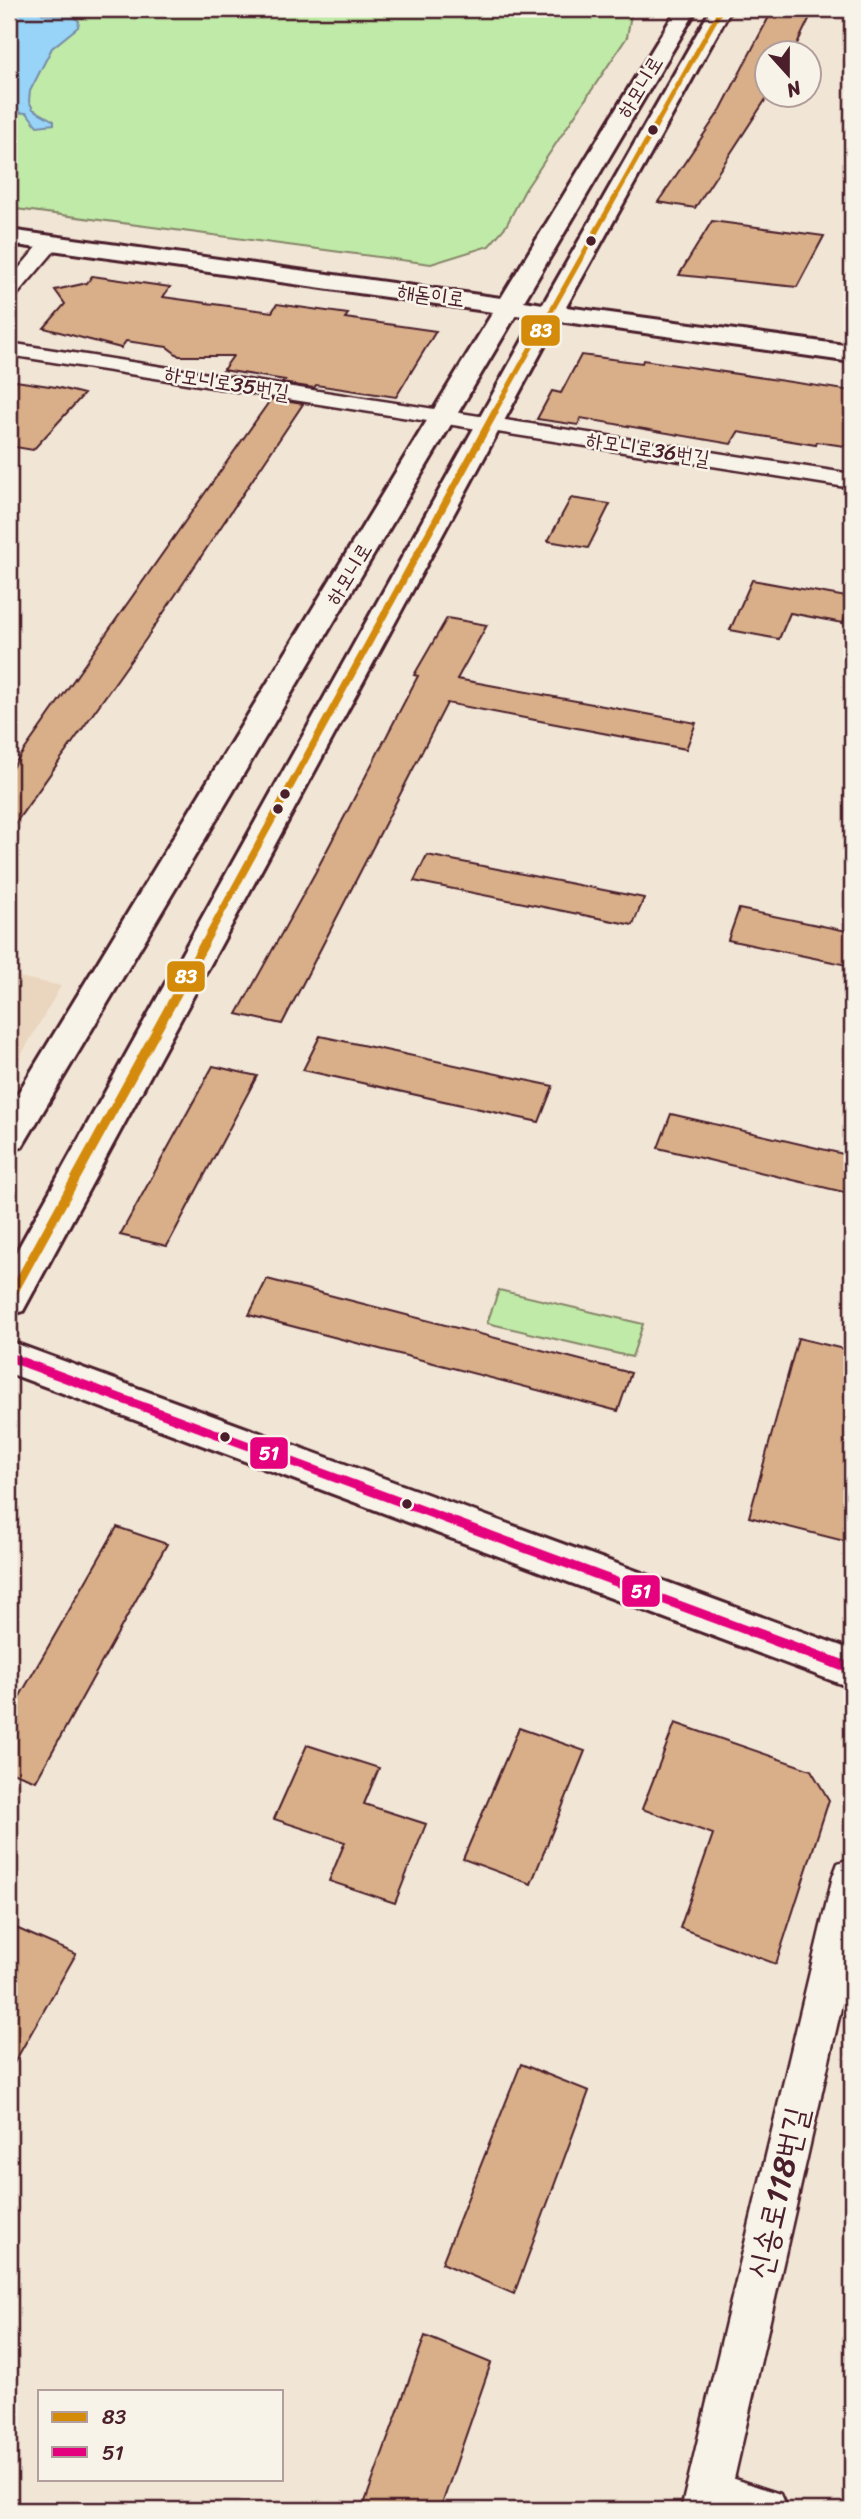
<svg xmlns="http://www.w3.org/2000/svg" width="861" height="2519" viewBox="0 0 861 2519" font-family="Sriracha,'Poor Story',sans-serif">
<style>
.built{fill:#ead5be}
.green{fill:#c0eaa7;stroke:#858469;stroke-width:2}
.water{fill:#97d4f8;stroke:#788ca6;stroke-width:2}
.building{fill:#d8af89;stroke:#4a1f2b;stroke-width:2}
.lines{fill:none;stroke-linecap:round;stroke-linejoin:round}
.minor-casing{stroke:#4a1f2b;stroke-width:5}
.tertiary-casing{stroke:#4a1f2b;stroke-width:6}
.minor{fill:#f7f3e8;fill-rule:evenodd}
.tertiary{fill:#f7f3e8;fill-rule:evenodd}
.bus-1-far2-casing{stroke:#f7f3e8;stroke-width:9}
.bus-1-far1-casing{stroke:#f7f3e8;stroke-width:11}
.bus-1-casing{stroke:#f7f3e8;stroke-width:14}
.bus-2-far1-casing{stroke:#f7f3e8;stroke-width:14}
.bus-2-casing{stroke:#f7f3e8;stroke-width:17}
.bus-1-far2{stroke:#d48b09;stroke-width:5}
.bus-1-far1{stroke:#d48b09;stroke-width:7}
.bus-1{stroke:#d48b09;stroke-width:9}
.bus-2-far1{stroke:#e5007d;stroke-width:9}
.bus-2{stroke:#e5007d;stroke-width:11}
.bus-dot{fill:#4a1f2b;stroke:#f7f3e8;stroke-width:2.5}
.labels{text-anchor:middle;dominant-baseline:central;stroke-width:5;stroke-linejoin:round;paint-order:stroke}
.far-street-label{font-size:21px;fill:#4a1f2b;stroke:#f7f3e8}
.near-street-label{font-size:32px;fill:#4a1f2b;stroke:#f7f3e8}
.line-badge{stroke:#f7f3e8;stroke-width:2.5}
.badge-label{font-size:19px;text-anchor:middle;font-weight:bold;fill:#fff}
</style>
<rect width="100%" height="100%" fill="#f1e5d5"/>
<filter id="ink" filterUnits="userSpaceOnUse"><feTurbulence type="fractalNoise" baseFrequency=".0143" numOctaves="2"/><feDisplacementMap in="SourceGraphic" scale="14" xChannelSelector="R" yChannelSelector="G"/><feConvolveMatrix kernelMatrix="1 2 1 2 8 2 1 2 1" color-interpolation-filters="sRGB"/></filter>
<g filter="url(#ink)">
<!-- built -->
<path class="built" d="M9,975L61,986L9,1076Z"/>
<!-- green -->
<path class="green" d="M9,9H632L627,37L525,190L506,226L489,246L431,264L9,208Z
M499,1290L643,1324L632,1357L487,1323Z"/>
<!-- water -->
<path class="water" d="M9,9H37L43,14L72,16L79,21L78,27L52,48L30,91L29,101L33,109L54,121V124L37,126L27,113L9,112Z"/>
<!-- building -->
<path class="building" d="M773,9H814L793,52H766V94H772L769,100L766,99L695,208L658,202L721,109Z
M712,221L824,236L797,287L679,275Z
M92,276L170,287L163,297L272,312L277,304L348,314L345,318L436,331L396,397L316,385L314,388L282,383L285,380L223,370L233,356H179L167,347L126,341L121,348L44,328L65,304L55,290L87,283Z
M581,355L642,363L643,360L852,391V447L817,442L816,445L738,432L731,444L581,418L578,425L537,419L552,391L561,393Z
M9,380L56,387L84,394L33,450L9,446Z
M271,399L303,404L146,639L9,832V772Z
M571,498L610,504L588,548L548,541Z
M752,580L852,598V599L843,623L790,613L779,639L730,630Z
M447,618L487,625L457,679L696,723L686,749L447,703L282,1024L237,1014L315,873L418,676L414,675Z
M427,855L644,898L633,925L414,881Z
M739,909L852,932V966L728,940Z
M320,1036L553,1086L539,1122L303,1070Z
M213,1066L257,1076L167,1246L120,1235Z
M671,1114L852,1156V1194L658,1148Z
M267,1279L631,1373L618,1411L249,1315Z
M798,1338L852,1351V1543L749,1517Z
M117,1527L167,1544L36,1781L9,1771V1715Z
M675,1723L811,1770L829,1800L776,1964L680,1928L713,1834L642,1809Z
M519,1728L585,1751L531,1884L463,1859Z
M307,1745L379,1768L364,1804L426,1824L395,1903L329,1881L345,1842L274,1819Z
M9,1925L76,1954L9,2072Z
M521,2064L589,2091L514,2294L442,2263Z
M425,2336L491,2363L440,2510H362Z"/>
<g class="lines">
<!-- minor casing -->
<g class="minor-casing">
<path id="minor" d="M51,237L61,243L16,296L9,298V280L44,239Z
M9,343L852,474V488L9,355Z
M852,1858V1960L734,2479L780,2494L787,2510H681L833,1876L838,1863Z"/>
</g>
<!-- tertiary casing -->
<g class="tertiary-casing">
<path id="tertiary" d="M677,9H697L524,301L543,304L711,9H731L566,307L852,346V362L558,321L23,1311L9,1315V1265L535,318L516,315L22,1147L9,1151V1108L493,312L9,244V230L501,298Z
M9,1341L852,1650V1688L9,1373Z"/>
</g>
<!-- minor -->
<use href="#minor" class="minor"/>
<!-- tertiary -->
<use href="#tertiary" class="tertiary"/>
<!-- bus-1-far2 casing -->
<g class="bus-1-far2-casing">
<path id="bus-1-far2" d="M494,413L721,9"/>
</g>
<!-- bus-1-far1 casing -->
<g class="bus-1-far1-casing">
<path id="bus-1-far1" d="M203,946L495,412"/>
</g>
<!-- bus-1 casing -->
<g class="bus-1-casing">
<path id="bus-1" d="M9,1300L204,944"/>
</g>
<!-- bus-2-far1 casing -->
<g class="bus-2-far1-casing">
<path id="bus-2-far1" d="M9,1357L754,1633"/>
</g>
<!-- bus-2 casing -->
<g class="bus-2-casing">
<path id="bus-2" d="M750,1631L852,1669"/>
</g>
<!-- bus-1-far2 -->
<use href="#bus-1-far2" class="bus-1-far2"/>
<!-- bus-1-far1 -->
<use href="#bus-1-far1" class="bus-1-far1"/>
<!-- bus-1 -->
<use href="#bus-1" class="bus-1"/>
<!-- bus-2-far1 -->
<use href="#bus-2-far1" class="bus-2-far1"/>
<!-- bus-2 -->
<use href="#bus-2" class="bus-2"/>
</g>
</g>
<!-- markers -->
<g class="bus-dot">
<circle cx="653" cy="130" r="6"/>
<circle cx="591" cy="241" r="6"/>
<circle cx="285" cy="794" r="6"/>
<circle cx="278" cy="809" r="6"/>
<circle cx="225" cy="1437" r="6"/>
<circle cx="407" cy="1504" r="6"/>
</g>
<g class="labels">
<!-- far-street labels -->
<g class="far-street-label">
<text transform="translate(640 87) rotate(-59)">하모니로</text>
<text transform="translate(431 295) rotate(8)">해돋이로</text>
<text transform="translate(227 383) rotate(9)">하모니로35번길</text>
<text transform="translate(648 449) rotate(9)">하모니로36번길</text>
<text transform="translate(349 574) rotate(-59)">하모니로</text>
</g>
<!-- near-street labels -->
<g class="near-street-label">
<text transform="translate(778 2193) rotate(-77)">신송로118번길</text>
</g>
</g>
<g class="line-badge">
<rect x="520" y="314" width="41" height="33" rx="7" fill="#d48b09"/>
<rect x="166" y="960" width="40" height="33" rx="7" fill="#d48b09"/>
<rect x="249" y="1436" width="40" height="34" rx="7" fill="#e5007d"/>
<rect x="621" y="1574" width="40" height="34" rx="7" fill="#e5007d"/>
</g>
<g class="badge-label">
<text x="541" y="337">83</text>
<text x="186" y="983">83</text>
<text x="269" y="1460">51</text>
<text x="641" y="1598">51</text>
</g>
<!-- margin -->
<rect width="861" height="2519" fill="none" stroke="#f7f3e8" stroke-width="35"/>
<rect x="18" y="18" width="826" height="2484" fill="none" stroke="#4a1f2b" stroke-width="2.5" filter="url(#ink)"/>
<!-- legend -->
<rect x="38" y="2390" width="245" height="91" fill="#f7f3e8" stroke="#b29e9c" stroke-width="2"/>
<rect x="52" y="2412" width="35" height="10" fill="#d48b09" stroke="#b29e9c" stroke-width="2"/>
<text x="102" y="2424" font-size="21" fill="#4a1f2b">83</text>
<rect x="52" y="2447" width="35" height="10" fill="#e5007d" stroke="#b29e9c" stroke-width="2"/>
<text x="102" y="2460" font-size="21" fill="#4a1f2b">51</text>
<!-- north arrow -->
<g transform="translate(788 74) rotate(159)"><circle r="33" fill="#f7f3e8" stroke="#b29e9c" stroke-width="2"/>
<path d="M0-5L12 26L0 18L-12 26Z" fill="#4a1f2b"/>
<text y="-10" font-size="19" font-weight="bold" text-anchor="middle" fill="#4a1f2b">N</text>
</g>
</svg>
